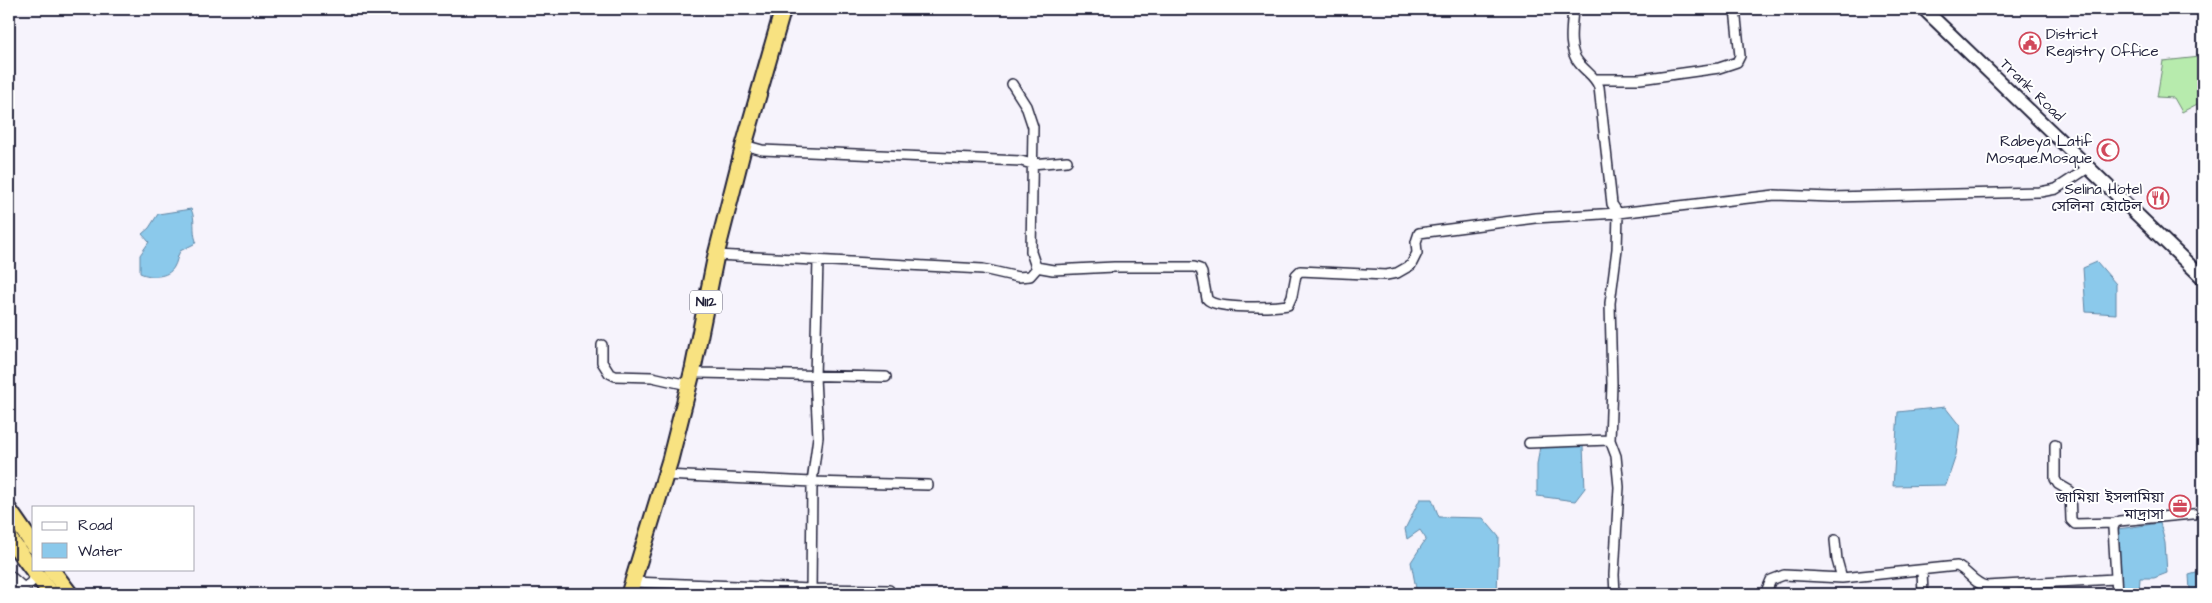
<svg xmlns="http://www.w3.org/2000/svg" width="2212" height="603" viewBox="0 0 2212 603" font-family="'Architects Daughter','Noto Sans Bengali',sans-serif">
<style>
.green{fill:#b7ebad;stroke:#6c8674}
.water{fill:#8bc9eb;stroke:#6186a5}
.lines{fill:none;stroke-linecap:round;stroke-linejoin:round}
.minor-casing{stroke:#22223b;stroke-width:12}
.secondary-casing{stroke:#22223b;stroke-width:16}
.trunk-casing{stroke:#22223b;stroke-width:19}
.minor{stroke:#fff;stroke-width:9}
.secondary{stroke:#fff;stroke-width:12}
.trunk{stroke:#f8e281;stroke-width:15}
.labels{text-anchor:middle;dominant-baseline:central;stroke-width:4;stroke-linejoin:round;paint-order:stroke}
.shield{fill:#fff;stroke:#646476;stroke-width:1}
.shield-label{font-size:14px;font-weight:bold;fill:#22223b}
.poi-label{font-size:15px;fill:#22223b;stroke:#fff;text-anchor:end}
.street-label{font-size:15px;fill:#22223b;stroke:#fff}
</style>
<rect width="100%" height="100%" fill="#f6f3fc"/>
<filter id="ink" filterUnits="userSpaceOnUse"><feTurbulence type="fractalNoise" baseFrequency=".02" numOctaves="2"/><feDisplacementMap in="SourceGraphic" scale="10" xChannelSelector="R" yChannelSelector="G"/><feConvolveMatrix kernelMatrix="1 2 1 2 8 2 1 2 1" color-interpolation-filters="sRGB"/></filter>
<g filter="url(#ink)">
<!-- green -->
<path class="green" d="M2200,57L2201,102L2182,112L2174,98L2157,97L2163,61Z"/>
<!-- water -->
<path class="water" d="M191,209C196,219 192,230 196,241L194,244L180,251C177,257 177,262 174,267C168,278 151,278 140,273V255L149,242L142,234L149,228L158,214Z
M2097,262L2116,284V314L2086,312L2083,268Z
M1945,407L1960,426L1956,455L1946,485L1893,486L1898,412Z
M1540,446H1583L1585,488L1575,501L1537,496V465Z
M1420,499H1432L1439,517L1483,518L1499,537L1497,594H1417L1411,562L1426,539L1420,530L1407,539L1405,529Z
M2160,523L2165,543L2167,573L2154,578H2140L2139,594H2122L2118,569V529Z
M2203,571V594L2192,593L2190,591L2189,575Z"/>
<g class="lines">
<!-- minor casing -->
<g class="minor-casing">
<path id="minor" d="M1573,9C1572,26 1567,49 1579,63C1586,72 1595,76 1599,87L1612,204L1618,213L1617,249L1610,303L1612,384L1610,440L1616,456L1619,487L1614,575L1615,594
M1596,79H1640L1719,68L1737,62L1740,56L1735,9
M1012,84L1026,106L1033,127L1031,252L1036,267L1053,270L1114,267H1194L1200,269L1202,273L1207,299C1216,310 1274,307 1288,305L1292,296L1296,275L1300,271L1386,275L1397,273L1411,265L1417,253L1416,242L1419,233L1535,218L1618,213L1775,195L1832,197L2040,192L2056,189L2088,168
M744,145L762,150L1021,161L1032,164L1067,161
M716,255L983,269L1018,277L1030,276L1038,267
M602,345V362L609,373L615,376L652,377L688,385
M693,369L699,373L886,377
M1529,443L1610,440
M2055,445V479L2058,484L2070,491L2071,520L2075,524L2115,523L2119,521L2203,513
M665,475L812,482L928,485
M2115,523L2113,528L2117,594
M1835,540L1837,560L1842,578
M1922,571L1923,594
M9,575L24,588
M632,582L812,589L889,590
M9,589C23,589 29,587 37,575
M811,594L812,482L818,437L815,377L818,260
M1765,594L1771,580L1784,575L1842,578L1957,566C1969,572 1973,583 1986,586L2115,579"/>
</g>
<!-- secondary casing -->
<g class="secondary-casing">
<path id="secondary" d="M1924,9L2203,278"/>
</g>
<!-- trunk casing -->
<g class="trunk-casing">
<path id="trunk" d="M9,510L34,546
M9,538L51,594
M51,569L70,594
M629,594L670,460L693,369L716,255L744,145L783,9"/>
</g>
<!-- minor -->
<use href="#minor" class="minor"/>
<!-- secondary -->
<use href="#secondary" class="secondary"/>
<!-- trunk -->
<use href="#trunk" class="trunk"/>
</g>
</g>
<!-- icons -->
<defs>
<g id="civic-ring" transform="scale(1.125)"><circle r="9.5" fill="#fff" stroke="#d1495b" stroke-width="1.5"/><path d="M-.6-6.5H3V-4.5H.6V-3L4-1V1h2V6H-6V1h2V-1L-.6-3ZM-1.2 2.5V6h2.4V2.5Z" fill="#d1495b"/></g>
<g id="mosque-ring" transform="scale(1.125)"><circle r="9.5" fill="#fff" stroke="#d1495b" stroke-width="1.5"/><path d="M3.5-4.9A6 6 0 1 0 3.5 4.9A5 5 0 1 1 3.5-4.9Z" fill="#d1495b"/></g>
<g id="restaurant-ring" transform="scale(1.125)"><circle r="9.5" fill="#fff" stroke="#d1495b" stroke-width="1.5"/><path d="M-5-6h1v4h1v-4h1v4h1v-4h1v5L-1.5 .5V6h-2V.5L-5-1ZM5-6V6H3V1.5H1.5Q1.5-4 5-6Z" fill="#d1495b"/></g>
<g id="office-ring" transform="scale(1.125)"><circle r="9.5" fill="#fff" stroke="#d1495b" stroke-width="1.5"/><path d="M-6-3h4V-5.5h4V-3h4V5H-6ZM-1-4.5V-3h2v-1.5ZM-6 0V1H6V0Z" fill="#d1495b"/></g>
</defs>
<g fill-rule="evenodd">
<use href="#civic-ring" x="2030" y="43"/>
<use href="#mosque-ring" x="2108" y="150"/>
<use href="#restaurant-ring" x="2158" y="198"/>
<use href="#office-ring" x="2180" y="506"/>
</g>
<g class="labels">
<!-- shield labels -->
<rect class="shield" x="690" y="290.5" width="32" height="23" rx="4"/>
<g class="shield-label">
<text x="706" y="302">N112</text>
</g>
<!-- poi labels -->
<g class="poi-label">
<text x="2046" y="34" text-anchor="start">District<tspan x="2046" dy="17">Registry Office</tspan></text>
<text x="2092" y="141">Rabeya Latif<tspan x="2092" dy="17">Mosque.Mosque</tspan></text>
<text x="2142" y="189">Selina Hotel<tspan x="2142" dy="17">সেলিনা হোটেল</tspan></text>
<text x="2164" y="497">জামিয়া ইসলামিয়া<tspan x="2164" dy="17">মাদ্রাসা</tspan></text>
</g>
<!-- street labels -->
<g class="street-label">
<text transform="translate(2032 90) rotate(44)">Trank Road</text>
</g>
</g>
<!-- margin -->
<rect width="2212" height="603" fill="none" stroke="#fff" stroke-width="30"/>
<rect x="15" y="15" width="2182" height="573" fill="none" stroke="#22223b" stroke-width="2" filter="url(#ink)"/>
<!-- legend -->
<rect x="32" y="506" width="162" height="65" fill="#ffffff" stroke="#a7a7b1"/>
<rect x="42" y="522" width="25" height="8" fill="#ffffff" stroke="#a7a7b1"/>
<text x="78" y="530" font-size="15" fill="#22223b">Road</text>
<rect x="42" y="543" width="25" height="15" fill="#8bc9eb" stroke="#a7a7b1"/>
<text x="78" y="556" font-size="15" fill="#22223b">Water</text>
</svg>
